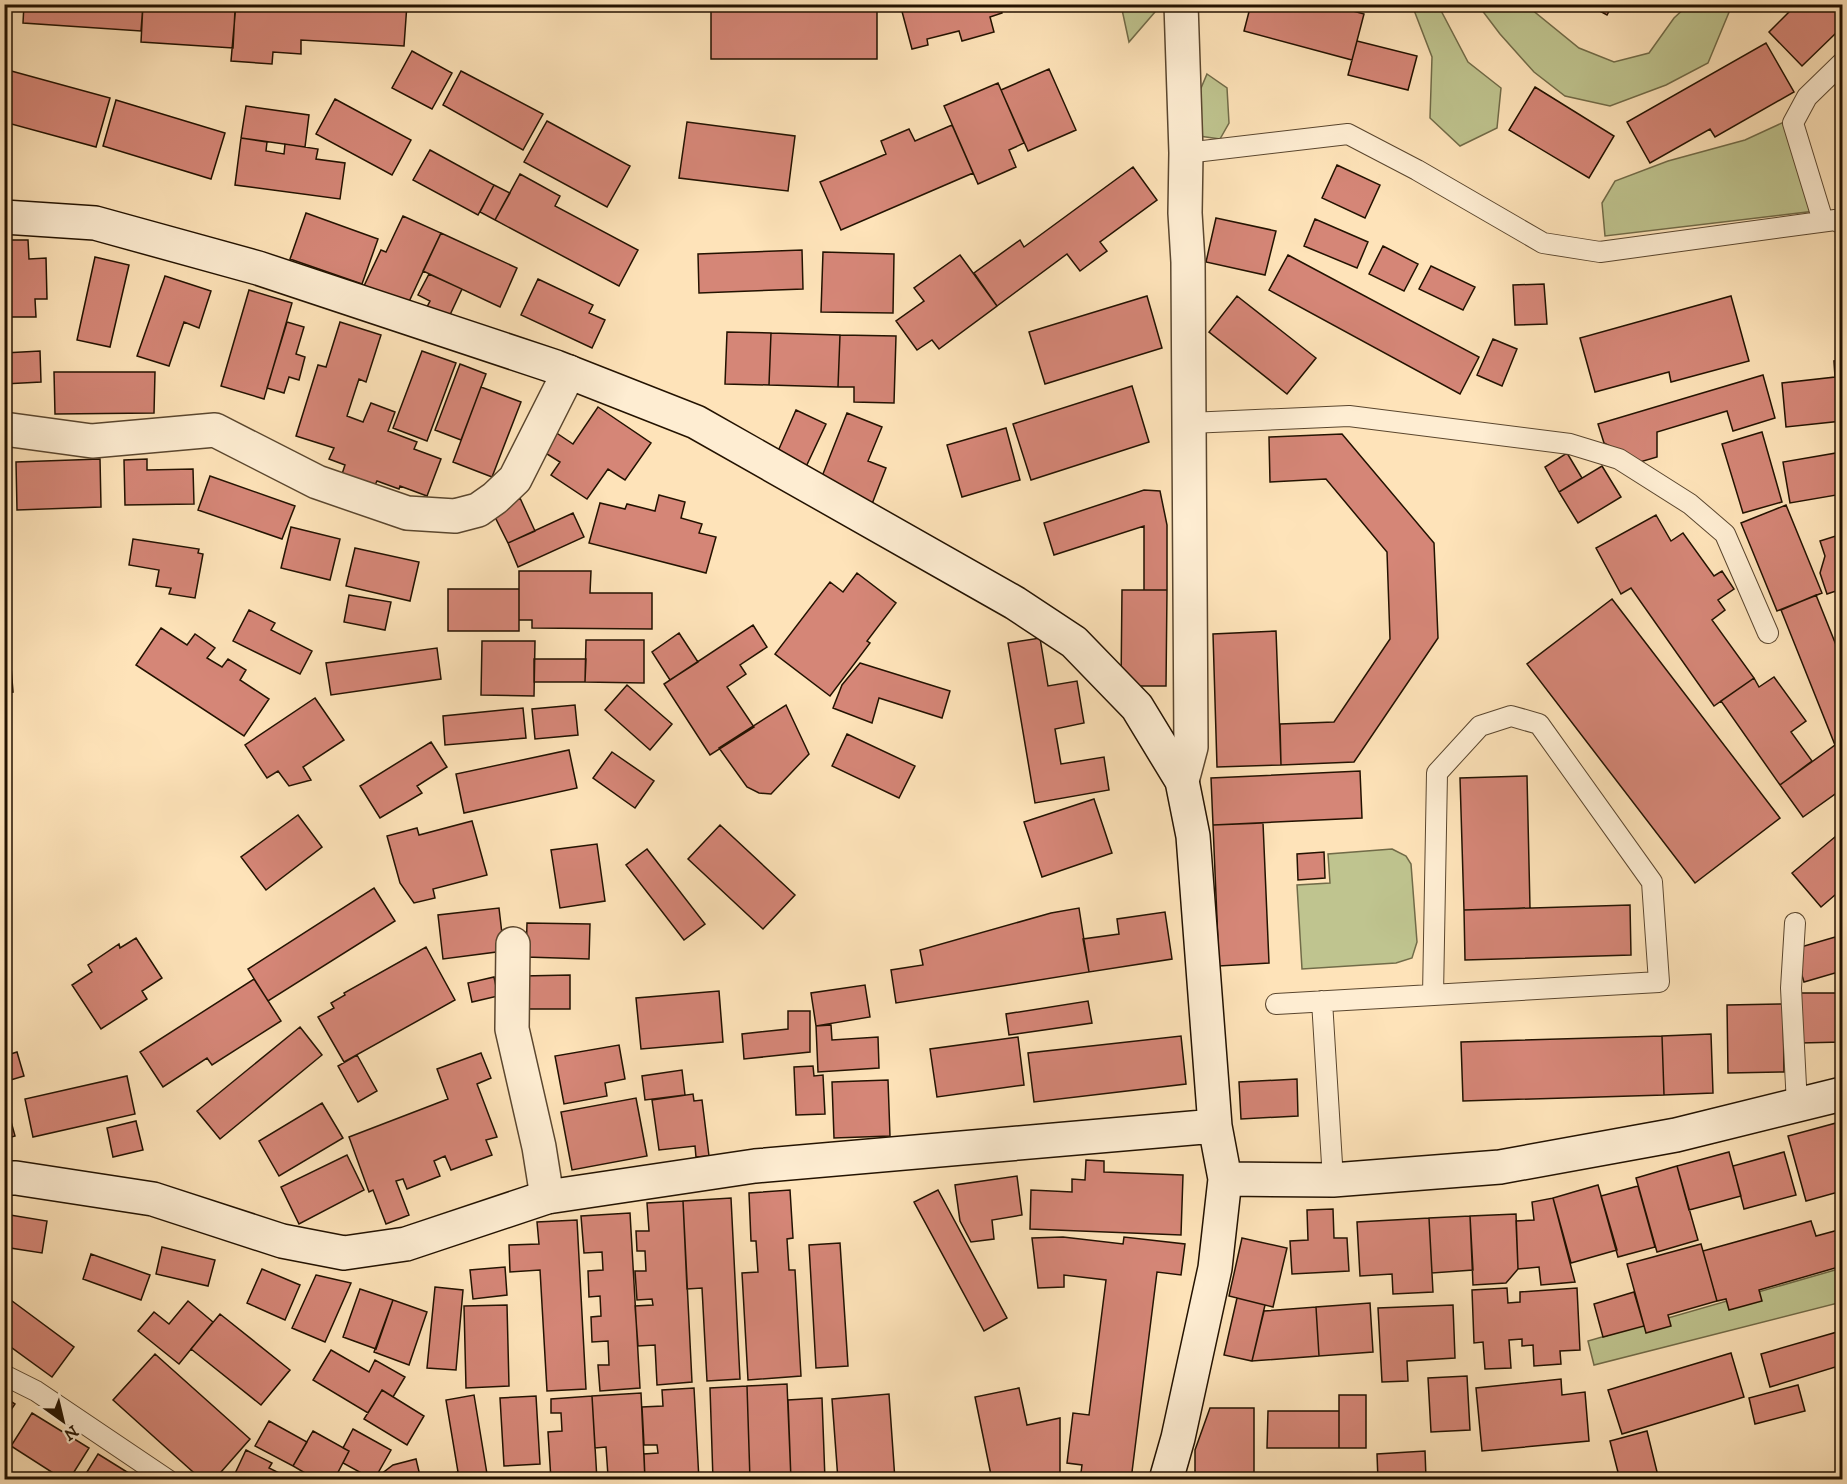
<svg xmlns="http://www.w3.org/2000/svg" width="1847" height="1484" viewBox="0 0 1847 1484" font-family="'IM FELL DW Pica',serif">
<style>
.green{fill:#bfc48f;stroke:#716b48;stroke-width:1.5}
.building{fill:#d58677;stroke:#231200;stroke-width:1.5}
.lines{fill:none;stroke-linecap:round;stroke-linejoin:round}
.lane-casing{stroke:#5a462e;stroke-width:22}
.street-casing{stroke:#5a462e;stroke-width:36}
.secondary-casing{stroke:#231200;stroke-width:36}
.lane{stroke:#feedd2;stroke-width:20}
.street{stroke:#feedd2;stroke-width:33}
.secondary{stroke:#feedd2;stroke-width:33}
</style>
<rect width="100%" height="100%" fill="#fee3b9"/>
<filter id="stains"><feTurbulence type="fractalNoise" baseFrequency=".00333" numOctaves="4"/><feColorMatrix values="0 0 0 0 .2 0 0 0 0 .09 0 0 0 0 .02 0 0 0 .5 -.17"/></filter>
<radialGradient id="worn" r=".72"><stop offset=".6" stop-color="#630" stop-opacity="0"/><stop offset="1" stop-color="#630" stop-opacity=".3"/></radialGradient>
<!-- green -->
<path class="green" d="M1160,4L1161,5L1129,42L1121,5Z
M1412,5H1438L1468,62L1501,88L1497,128L1460,146L1430,118L1432,57Z
M1478,5H1526L1579,48L1614,62L1649,53L1674,18L1688,5H1732L1708,63L1666,85L1610,106L1565,96L1534,72L1500,34Z
M1207,74L1227,88L1229,123L1220,139L1199,136L1193,107Z
M1784,122L1815,211L1605,236L1602,203L1615,181L1668,161L1745,140Z
M1392,849L1406,856L1411,864L1417,942L1412,958L1396,963L1302,969L1297,885L1330,883L1328,854Z
M1842,1268V1302L1594,1365L1588,1341Z"/>
<!-- building -->
<path class="building" d="M24,4H143L141,31L23,23Z
M143,4L235,10L233,48L141,42Z
M236,4H407L404,46L301,40V54L273,52L272,64L231,61Z
M711,4H877V59H711Z
M900,4H1000L1002,13L990,17L994,32L962,41L959,31L927,39L928,45L912,49Z
M1251,4H1328L1364,14L1352,60L1244,31Z
M1587,4H1613L1607,15Z
M1797,4H1842V39L1836,33L1802,66L1769,32Z
M1357,41L1417,56L1408,90L1348,75Z
M1766,43L1794,92L1715,137L1710,129L1650,163L1627,122Z
M412,51L452,73L432,109L392,88Z
M4,69L110,98L96,147L4,122Z
M1049,69L1076,130L1028,151L1001,90Z
M461,71L543,114L523,150L443,105Z
M998,83L1024,143L1009,150L1016,167L978,184L944,106Z
M1535,87L1614,136L1589,178L1509,130Z
M335,99L411,140L392,175L316,134Z
M116,100L225,133L211,179L103,146Z
M246,106L309,115L305,147L241,138Z
M547,121L630,166L607,207L524,162Z
M687,122L795,136L788,191L679,178Z
M952,125L973,173L841,230L820,182L886,154L881,141L909,129L915,141Z
M241,138L267,142L266,151L284,154L285,144L318,149L316,159L345,163L340,199L235,185Z
M430,150L494,185L478,215L413,180Z
M1337,165L1380,185L1365,218L1322,198Z
M1133,167L1157,200L1100,242L1107,251L1080,271L1067,254L997,306L974,273L1020,240L1024,247Z
M520,174L560,196L555,206L638,250L619,286L495,220Z
M494,185L510,193L495,220L480,212Z
M306,213L378,239L362,284L290,259Z
M403,216L441,233L407,306L364,286L381,250L386,252Z
M1216,218L1276,231L1265,275L1206,262Z
M1315,219L1368,242L1357,268L1304,246Z
M441,233L517,268L500,307L423,271Z
M9,240H28L29,259L46,258L47,299H35L36,317H11V301H4V260H10Z
M1383,246L1418,264L1404,291L1369,274Z
M802,250L803,289L699,293L698,254Z
M823,252L894,254L893,313L821,312Z
M960,255L997,306L939,349L932,340L917,350L896,321L924,301L914,288Z
M1288,255L1479,357L1460,394L1269,290Z
M95,257L129,265L110,347L77,340Z
M1431,266L1475,287L1463,310L1419,289Z
M429,274L462,289L449,317L427,307L430,301L418,295Z
M165,276L211,291L199,328L184,322L169,366L137,356Z
M538,279L593,305L589,313L605,320L592,348L521,315Z
M1544,284L1547,324L1515,325L1513,285Z
M249,290L292,303L264,399L221,386Z
M1147,296L1162,348L1045,384L1029,332Z
M1237,296L1316,358L1287,394L1209,332Z
M1731,296L1749,361L1671,382L1669,372L1595,392L1580,338Z
M287,322L304,327L296,354L305,357L299,380L289,377L284,393L267,388Z
M340,322L381,335L366,382L359,379L347,416L363,422L371,403L395,412L388,431L417,442L414,449L441,459L427,496L400,486L399,489L377,481L373,489L341,477L345,465L329,459L334,448L296,436L318,365L326,367Z
M727,332L771,333L769,385L725,384Z
M771,333L840,335L838,387L769,385Z
M840,335L896,336L894,403L854,402V387H838Z
M1493,339L1517,349L1502,386L1477,375Z
M40,351L41,382L4,384V353Z
M422,351L456,363L427,441L393,428Z
M1842,360V421L1786,427L1782,383L1835,377L1834,361Z
M460,364L486,374L461,440L435,430Z
M54,372H155L154,413L55,414Z
M1763,375L1775,418L1733,431L1727,411L1657,432V457L1640,462L1604,443L1598,424Z
M1132,386L1149,442L1031,480L1013,424Z
M481,387L521,402L492,477L453,462Z
M598,407L651,443L625,480L608,469L587,499L551,475L560,462L539,449L552,430L573,444Z
M796,410L826,424L804,471L775,458Z
M847,413L882,427L868,461L886,468L872,504L819,484Z
M1006,428L1020,480L962,497L947,445Z
M1762,432L1782,502L1743,513L1722,444Z
M1342,434L1434,543L1438,638L1354,762L1281,765L1280,724L1334,722L1390,639L1387,552L1326,479L1270,482L1269,437Z
M1842,452V511H1839L1836,495L1790,503L1783,462Z
M1567,453L1582,478L1559,492L1545,467Z
M100,459L101,507L17,510L16,462Z
M147,459V470L193,469L194,504L125,505L124,460Z
M4,466L8,524H4Z
M1602,466L1621,497L1578,523L1559,492Z
M210,476L295,506L282,539L198,510Z
M1144,490L1160,491L1167,525V590H1144V526L1054,555L1044,523Z
M659,495L685,502L681,518L702,524L699,533L716,537L706,573L589,543L600,503L625,509L627,504L655,511Z
M520,498L535,531L508,543L492,511Z
M1786,505L1822,593L1777,611L1741,523Z
M573,513L584,537L518,567L508,543Z
M1656,515L1671,541L1683,533L1714,576L1722,571L1734,589L1718,600L1725,610L1712,620L1754,678L1714,706L1631,588L1621,594L1596,548Z
M291,527L340,539L330,580L281,568Z
M1842,534V589L1827,594L1820,573L1825,556L1820,541Z
M133,539L199,549L198,553L203,554L195,598L169,594L171,588L156,586L159,570L129,565Z
M355,548L419,562L410,601L346,586Z
M519,571H591L590,593H652V629L532,628V620H519Z
M857,573L896,603L867,641L870,643L830,696L775,654L830,582L843,592Z
M448,589H519V631H448Z
M1122,590H1167L1166,686H1121Z
M349,595L391,602L385,630L344,622Z
M1816,595L1842,660V740L1835,745L1781,610Z
M1612,599L1780,818L1695,883L1527,664Z
M249,610L275,623L271,630L312,651L300,674L233,641Z
M753,625L767,647L740,665L746,674L727,687L754,727L710,755L664,684Z
M161,628L187,645L195,634L215,648L207,658L222,667L228,659L246,670L240,680L269,699L244,736L136,665Z
M1276,631L1281,765L1217,767L1213,634Z
M679,633L698,662L670,680L652,652Z
M1040,638L1048,686L1077,681L1084,723L1055,729L1061,764L1104,757L1109,790L1035,803L1008,643Z
M586,640H644V683L585,682Z
M482,641H535L534,696L481,695Z
M437,648L441,679L331,695L326,663Z
M10,654L13,692L4,693V655Z
M534,659H586L585,682H534Z
M860,663L950,691L942,718L879,698L872,723L833,708L842,685Z
M1774,677L1806,721L1791,732L1812,761L1780,785L1721,701L1754,678L1759,687Z
M627,685L672,724L650,750L605,710Z
M315,698L344,740L303,767L311,780L289,786L278,771L267,778L245,745Z
M575,705L578,735L535,739L532,709Z
M786,705L809,754L771,794L759,793L747,787L719,748Z
M523,708L526,738L445,745L443,716Z
M847,734L915,766L899,798L832,766Z
M1842,740V789L1803,817L1780,785Z
M431,742L447,767L417,786L422,793L380,818L360,786Z
M569,750L577,788L464,813L456,774Z
M612,752L654,781L635,808L593,778Z
M1360,771L1362,818L1213,825L1211,778Z
M1527,776L1530,908L1464,910L1460,778Z
M1094,799L1112,853L1042,877L1024,822Z
M298,815L322,847L266,890L241,857Z
M472,821L487,875L433,889L435,898L414,903L400,883L387,836L417,828L419,835Z
M1263,823L1269,963L1219,966L1213,825Z
M720,825L795,895L763,929L688,859Z
M1842,831V889L1821,907L1792,873Z
M597,844L605,901L560,908L551,850Z
M647,849L705,924L684,940L626,865Z
M1324,852L1325,878L1298,880L1297,854Z
M374,888L395,921L268,1001L248,969Z
M1630,905L1631,955L1465,960L1464,910Z
M499,908L504,951L443,959L438,915Z
M1079,908L1089,972L896,1003L891,970L923,965L920,950L1051,913Z
M1165,912L1172,959L1089,972L1083,939L1119,934L1117,919Z
M527,923L590,924L589,959L526,957Z
M1842,935V971L1804,982L1794,949Z
M136,938L162,978L142,991L147,999L101,1029L72,985L92,972L88,965L119,944L120,948Z
M426,947L455,1000L344,1062L318,1017L334,1008L331,1003L345,995L344,993Z
M570,975V1009H523V976Z
M494,977L498,996L472,1002L468,983Z
M254,979L281,1021L212,1065L207,1058L163,1087L140,1052Z
M865,985L870,1017L816,1026L811,993Z
M719,991L723,1042L641,1049L636,998Z
M1800,993H1842V1042L1800,1043Z
M1088,1001L1092,1023L1009,1035L1006,1014Z
M1783,1004L1784,1072L1728,1073L1727,1005Z
M788,1011H810V1052L744,1059L742,1034L788,1029Z
M831,1025L832,1040L878,1037L879,1068L818,1072L816,1026Z
M300,1027L322,1055L220,1139L197,1111Z
M1711,1034L1713,1093L1664,1095L1662,1036Z
M1181,1036L1186,1084L1034,1102L1028,1053Z
M1662,1036L1664,1095L1463,1101L1461,1042Z
M1018,1037L1024,1085L937,1097L930,1049Z
M619,1045L625,1079L605,1083L607,1096L564,1104L555,1056Z
M17,1052L24,1076L4,1082V1056Z
M481,1053L491,1078L477,1084L497,1137L486,1140L492,1155L451,1170L445,1156L434,1161L440,1176L407,1189L403,1179L396,1181L409,1215L386,1224L373,1190L369,1192L349,1137L448,1099L437,1069Z
M357,1055L377,1091L358,1102L338,1066Z
M813,1066L814,1076L823,1075L825,1114L796,1115L794,1067Z
M682,1070L685,1095L645,1100L642,1076Z
M127,1076L135,1114L33,1137L25,1099Z
M1297,1079L1298,1116L1241,1119L1239,1082Z
M888,1080L890,1136L834,1138L832,1082Z
M693,1094L694,1101L702,1100L709,1156L696,1157L695,1146L659,1150L652,1100Z
M636,1098L647,1156L572,1170L561,1112Z
M322,1103L343,1138L279,1176L259,1141Z
M7,1107L15,1136L4,1139V1108Z
M136,1121L143,1150L113,1157L107,1128Z
M1842,1121V1149L1836,1123Z
M1836,1123L1842,1149V1191L1806,1201L1788,1136Z
M1729,1152L1741,1196L1689,1210L1677,1166Z
M1784,1152L1796,1195L1744,1209L1733,1166Z
M347,1155L364,1190L299,1224L281,1187Z
M1086,1160L1104,1161V1172L1183,1175L1181,1235L1030,1229L1031,1190L1072,1192V1179L1085,1180Z
M1677,1166L1698,1240L1657,1252L1636,1178Z
M1017,1176L1022,1215L992,1220L994,1239L971,1242L960,1221L955,1185Z
M1598,1185L1617,1250L1571,1263L1553,1198Z
M1638,1186L1655,1247L1618,1257L1601,1196Z
M790,1190L793,1238L787,1239L789,1270H795L801,1376L748,1380L742,1273L758,1272L756,1241H751L749,1193Z
M938,1190L1007,1318L984,1331L914,1202Z
M731,1198L740,1379L707,1381L702,1288L687,1289L683,1201Z
M1553,1198L1575,1282L1541,1285L1539,1267L1518,1269L1516,1221L1534,1220L1532,1202Z
M683,1201L692,1382L657,1385L655,1345L638,1346L635,1306L653,1305L652,1299L637,1300L635,1271H646L645,1251H637L636,1231H649L647,1203Z
M1333,1209L1334,1238H1347L1349,1271L1292,1274L1290,1241L1308,1240L1307,1210Z
M630,1213L640,1388L600,1391L598,1365H609L608,1341L592,1342L591,1317L601,1316L600,1296L589,1297L588,1271L603,1270L602,1252L584,1253L581,1216Z
M4,1214L47,1221L42,1253L4,1247Z
M1516,1214L1518,1269L1506,1283L1473,1285L1470,1216Z
M1470,1216L1473,1270L1432,1273L1429,1218Z
M1429,1218L1433,1292L1393,1294L1392,1274L1360,1276L1357,1222Z
M577,1220L586,1389L547,1391L540,1270L510,1272L509,1245L539,1244L537,1222Z
M1811,1221L1816,1236L1842,1229V1266L1759,1290L1762,1301L1729,1310L1726,1299L1717,1301L1703,1251Z
M1063,1237L1123,1244L1124,1237L1185,1244L1181,1275L1157,1272L1131,1480H1080L1082,1465L1067,1463L1073,1413L1089,1415L1106,1280L1064,1275V1287L1038,1288L1032,1238Z
M1242,1238L1287,1248L1273,1307L1229,1296Z
M840,1243L848,1366L816,1368L809,1245Z
M1701,1244L1717,1301L1668,1315L1671,1326L1646,1333L1627,1264Z
M162,1247L215,1260L208,1286L156,1274Z
M91,1254L150,1275L141,1300L83,1279Z
M505,1267L507,1295L473,1299L470,1270Z
M262,1269L300,1285L285,1320L247,1303Z
M316,1275L351,1283L325,1342L292,1328Z
M435,1287L463,1290L456,1370L427,1368Z
M1507,1288L1508,1303L1520,1302V1292L1577,1288L1580,1350L1560,1351L1561,1364L1534,1366L1533,1345L1522,1346V1339L1509,1340L1511,1368L1485,1369L1483,1342L1474,1343L1472,1290Z
M360,1289L393,1300L376,1349L343,1337Z
M1634,1292L1644,1326L1603,1337L1594,1304Z
M4,1295L74,1347L52,1377L4,1342Z
M1237,1298L1265,1305L1252,1361L1224,1355Z
M393,1300L427,1312L409,1365L374,1352Z
M188,1301L213,1322L179,1364L138,1331L154,1312L169,1324Z
M1370,1303L1373,1352L1319,1356L1316,1307Z
M507,1305L509,1386L466,1388L464,1306Z
M1453,1305L1455,1358L1407,1361L1408,1381L1382,1382L1378,1308Z
M1316,1307L1319,1356L1252,1361L1264,1311Z
M220,1314L290,1370L261,1405L191,1349Z
M1837,1332L1842,1351V1365L1770,1387L1761,1354Z
M331,1350L369,1372L375,1360L405,1377L393,1397L382,1390L368,1413L313,1380Z
M1731,1353L1744,1397L1622,1434L1608,1390Z
M155,1354L250,1439L214,1480H202L113,1400Z
M1467,1376L1470,1430L1431,1432L1428,1378Z
M1561,1379L1562,1395L1585,1392L1589,1441L1482,1451L1476,1388Z
M787,1384L791,1480H750L747,1386Z
M1798,1385L1805,1411L1755,1424L1749,1398Z
M747,1386L750,1480H713L710,1388Z
M694,1388L699,1480H645L644,1454L658,1453L657,1445H644L642,1407L663,1406L662,1390Z
M1019,1388L1027,1425L1060,1418V1480H992L975,1397Z
M382,1390L424,1416L407,1445L364,1419Z
M641,1393L645,1480H597V1477L608,1476L606,1447L595,1448L592,1396Z
M889,1394L895,1480H838L832,1399Z
M474,1395L488,1480H471L458,1472L446,1400Z
M1339,1395H1366V1448H1339Z
M536,1396L540,1464L504,1466L500,1398Z
M592,1396L597,1480H551L548,1432L562,1431L561,1413H551V1399Z
M4,1397L15,1404L4,1420Z
M822,1398L825,1480H791L788,1400Z
M1210,1408H1254V1480H1195V1450Z
M1268,1411H1339V1448H1267Z
M32,1413L89,1448L69,1480H64L11,1446Z
M269,1421L307,1442L293,1466L255,1446Z
M353,1429L391,1450L374,1480L343,1463L349,1451L343,1448Z
M313,1431L349,1451L334,1480H317L293,1466Z
M1647,1431L1659,1480H1620L1610,1441Z
M246,1450L272,1463L269,1468L293,1480H232Z
M1425,1451L1426,1478L1474,1476V1480H1378L1377,1454Z
M98,1454L140,1480H82Z
M416,1459L421,1480H377L376,1478L393,1465Z
M458,1472L471,1480H437L436,1477Z
M1569,1475V1480H1484V1478Z"/>
<g class="lines">
<!-- lane casing -->
<g class="lane-casing">
<path id="lane" d="M1186,153L1348,134L1417,170L1543,243L1600,252L1835,220L1842,224
M1823,221L1793,123L1807,97L1842,63
M1189,423L1349,416L1570,444L1619,459L1690,504L1725,534L1768,633
M1795,923L1791,988L1797,1105
M1322,1001L1333,1180
M1276,1004L1659,982L1652,882L1539,724L1511,716L1480,726L1437,773L1433,995
M4,1375L36,1391L168,1480"/>
</g>
<!-- street casing -->
<g class="street-casing">
<path id="street" d="M1181,4L1186,153L1185,213L1188,262L1191,747L1182,781
M4,429L92,441L215,430L317,482L407,513L455,516L478,510L495,498L515,479L569,372
M513,944L512,1029L539,1147L547,1197"/>
</g>
<!-- secondary casing -->
<g class="secondary-casing">
<path id="secondary" d="M4,217L95,223L258,268L556,367L696,422L1015,603L1074,642L1137,707L1182,781L1193,836L1215,1126L1225,1179L1215,1268L1178,1438L1166,1480
M4,1178H16L153,1199L282,1241L344,1253L406,1244L547,1197L755,1166L1215,1126
M1225,1179L1333,1180L1500,1167L1676,1135L1842,1094"/>
</g>
<!-- lane -->
<use href="#lane" class="lane"/>
<!-- street -->
<use href="#street" class="street"/>
<!-- secondary -->
<use href="#secondary" class="secondary"/>
</g>
<!-- margin -->
<rect width="1847" height="1484" fill="none" stroke="#fee3b9" stroke-width="24"/>
<rect x="6" y="6" width="1835" height="1472" fill="none" stroke="#231200" stroke-width="3"/>
<rect x="12" y="12" width="1823" height="1460" fill="none" stroke="#231200" stroke-width="1.5"/>
<!-- north arrow -->
<g transform="translate(63 1421) rotate(146)" stroke="#feedd2" stroke-width="4.5" paint-order="stroke">
<path d="M0-4.5L10 22L0 15L-10 22Z" fill="#231200"/>
<text y="-9" font-size="16" font-weight="bold" text-anchor="middle" fill="#231200">N</text>
</g>
<rect width="100%" height="100%" filter="url(#stains)"/>
<rect width="100%" height="100%" fill="url(#worn)"/>
</svg>
